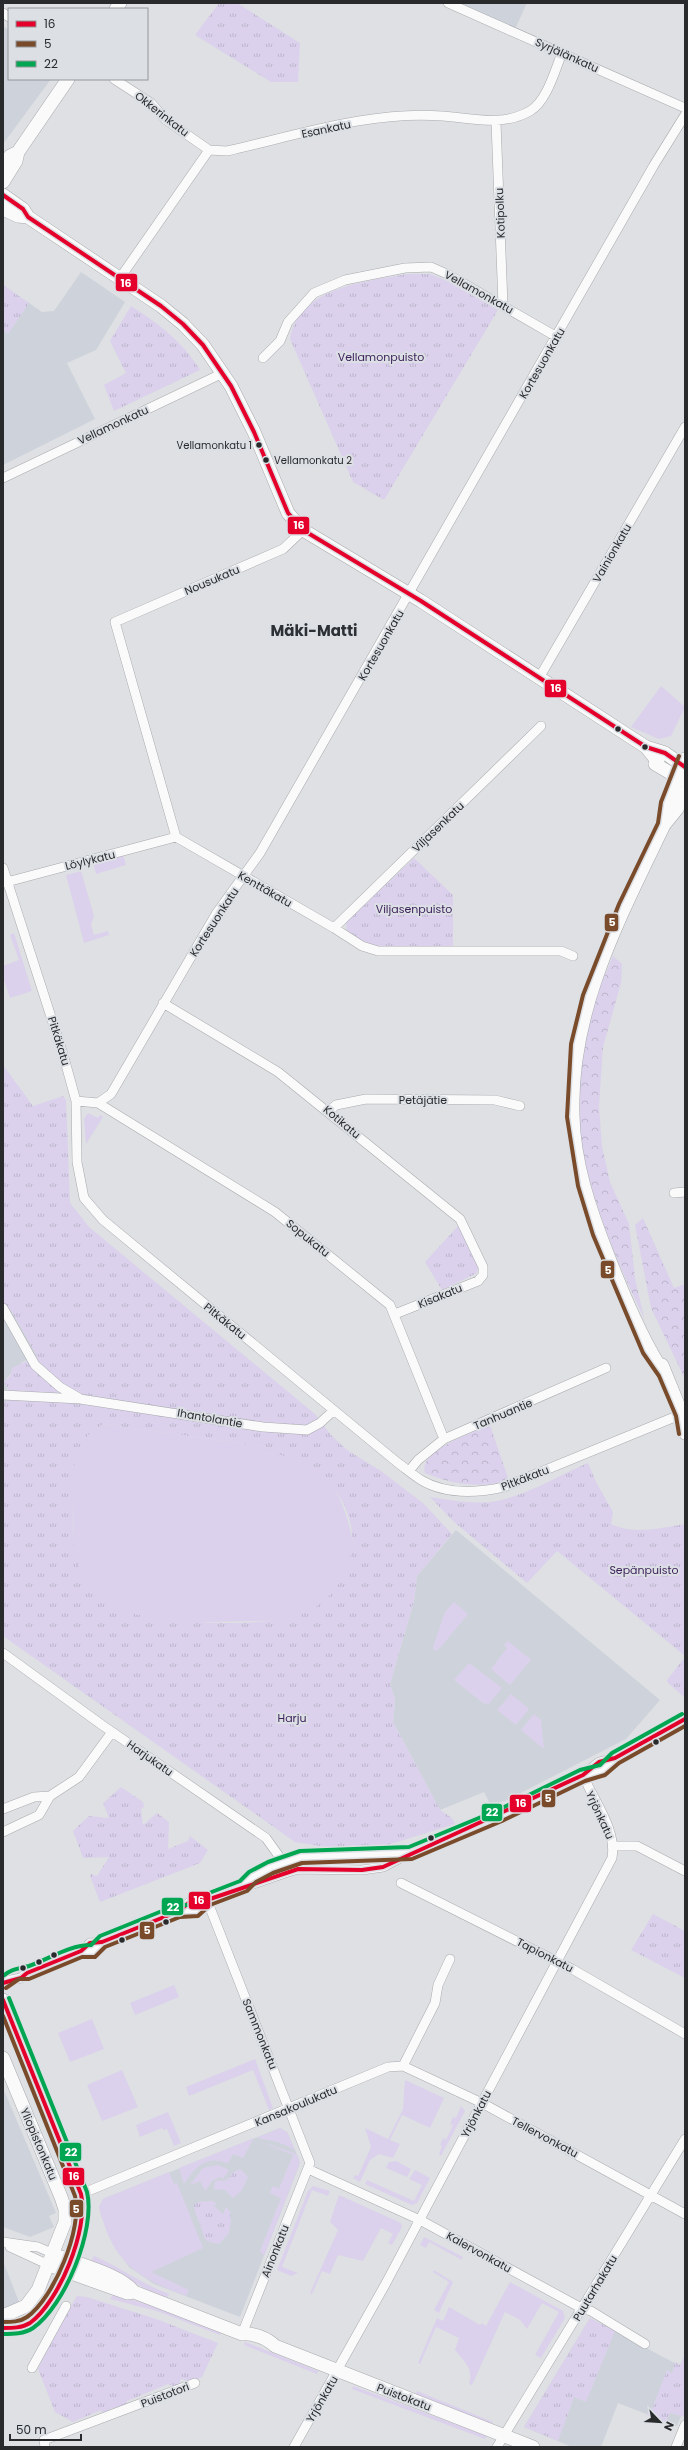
<svg xmlns="http://www.w3.org/2000/svg" width="688" height="2450" viewBox="0 0 688 2450" font-family="Poppins,sans-serif">
<style>
.built{fill:#ced3db}
.green{fill:#dbd1ec}
.forest{fill:url(#forest-crowns)}
.park{fill:url(#park-tufts);fill-rule:evenodd}
.lines{fill:none;stroke-linecap:round;stroke-linejoin:round}
.street-casing{stroke:#a8aaac;stroke-width:10}
.secondary-casing{stroke:#a8aaac;stroke-width:14}
.street{stroke:#fafafb;stroke-width:9}
.secondary{stroke:#fafafb;stroke-width:13}
.bus-1-casing{stroke:#dce0e5;stroke-width:7}
.bus-2-casing{stroke:#dce0e5;stroke-width:7}
.bus-3-casing{stroke:#dce0e5;stroke-width:7}
.bus-1{stroke:#e4002b;stroke-width:4}
.bus-2{stroke:#7a4b2a;stroke-width:4}
.bus-3{stroke:#00a651;stroke-width:4}
.bus-dot{fill:#282a2c;stroke:#dce0e5;stroke-width:1.5}
.labels{text-anchor:middle;dominant-baseline:central;stroke-width:4;stroke-linejoin:round;paint-order:stroke}
.bus-label{font-size:10px;fill:#282a2c;stroke:#dce0e5;text-anchor:end}
.street-label{font-size:11px;fill:#282a2c;stroke:#dce0e5}
.park-label{font-size:11px;fill:#3e225c;stroke:#dce0e5}
.district-label{font-size:15px;font-weight:bold;fill:#2d3034;stroke:#dce0e5}
.line-badge{stroke:#dce0e5;stroke-width:1.5}
.badge-label{font-size:11px;text-anchor:middle;font-weight:bold;fill:#fff}
</style>
<defs>
<pattern id="forest-crowns" width="20" height="18" patternUnits="userSpaceOnUse"><rect width="20" height="18" fill="#dbd1ec"/><path d="M2 6a3 3 0 1 1 6 0M12 15a3 3 0 1 1 6 0" fill="none" stroke="#bcb4cb"/></pattern>
<pattern id="park-tufts" width="24" height="20" patternUnits="userSpaceOnUse"><rect width="24" height="20" fill="#dbd1ec"/><path d="M3 7l-1-3M5 7V3M7 7l1-3M15 17l-1-3M17 17v-4M19 17l1-3" fill="none" stroke="#bcb4cb"/></pattern>
</defs>
<rect width="100%" height="100%" fill="#dee0e3"/>
<!-- built -->
<path class="built" d="M456,3H527L515,29Z
M3,26L9,30V79H51L3,144Z
M81,272L125,302L96,350L67,363L95,419L3,465V285L42,312L54,311Z
M3,1301L13,1314L38,1356L22,1362L6,1379L8,1401L3,1408Z
M456,1530L660,1700L626,1739L505,1801L490,1804L484,1792L440,1810L393,1722L395,1700L390,1684L414,1601L417,1576Z
M3,2088L56,2213L49,2216L54,2227L30,2237L3,2227Z
M280,2128L287,2132L299,2159V2166L240,2317L154,2284L129,2267L113,2244L101,2215L99,2207L103,2199Z
M3,2261L19,2302L17,2305L3,2310Z
M590,2318L682,2367L685,2406L677,2426L618,2403L601,2447H572L524,2427Z"/>
<!-- green -->
<path class="green" d="M661,686L685,707L671,736L659,739L631,727Z
M123,854L126,865L96,874L93,863Z
M81,871L94,916L91,925L94,935L108,931L109,935L84,943L66,875Z
M14,933L32,991L10,998L3,977V966L19,960L10,935Z
M88,1113L98,1118L100,1115L103,1117L86,1144L84,1119Z
M103,1424L268,1447L265,1453C338,1455 348,1511 358,1570L306,1620L206,1622L169,1629L87,1597L67,1537L73,1535C75,1509 67,1466 80,1443C85,1434 94,1429 103,1424Z
M454,1602L468,1614L440,1648L435,1651L433,1647L445,1612Z
M508,1641L531,1660L510,1685L491,1669L507,1648L504,1645Z
M469,1663L502,1688L489,1704L483,1703L454,1680Z
M511,1694L529,1709L516,1725L497,1710Z
M534,1714L541,1720L544,1749L521,1730Z
M174,1985L179,1997L135,2015L130,2003Z
M92,2019L104,2049L70,2062L58,2033Z
M255,2059L273,2108L269,2110L253,2070L189,2096L186,2087Z
M122,2070L138,2107L102,2121L87,2085Z
M405,2080L444,2098L430,2128L402,2115L390,2140L400,2144L393,2158L379,2154L370,2160L360,2182L353,2178L355,2175L358,2176L371,2147L365,2128L388,2139L403,2109Z
M461,2106L465,2111L441,2156L439,2154L442,2146L440,2145L443,2138L446,2140L453,2125L450,2124L453,2117L456,2118Z
M168,2112L181,2143L174,2146L167,2129L163,2130L162,2128L140,2137L136,2125Z
M280,2128L287,2132L295,2150L278,2142L257,2138Z
M254,2138L243,2158L233,2154L229,2162L226,2163C205,2155 195,2168 184,2184L179,2168Z
M258,2141L294,2153L297,2155L300,2162L264,2256L260,2251L281,2198L270,2193L273,2186L279,2189L293,2155Z
M396,2161L411,2169L407,2177L386,2168L389,2162Z
M218,2165L229,2170L223,2179L220,2177L212,2181L205,2191L200,2181L190,2185L203,2168Z
M415,2170L430,2178L417,2203L412,2205L365,2184L367,2180L414,2201L422,2185L409,2179Z
M169,2172L174,2184L177,2183L203,2248L151,2272L189,2290L186,2296C136,2277 113,2263 99,2207L103,2199Z
M230,2177L228,2181L239,2183L248,2177L242,2190L233,2198L225,2190L214,2189L215,2182L219,2180L224,2181Z
M313,2186L330,2191L328,2196L312,2190L282,2267L298,2273L291,2276L277,2270L308,2191Z
M339,2195L401,2223L402,2227L392,2245L388,2243L393,2234L381,2228L363,2261L338,2255L330,2274L322,2271L312,2294L310,2293L338,2230L330,2222Z
M424,2237L463,2257L462,2260L429,2242L426,2248L420,2245Z
M94,2256C120,2267 142,2284 169,2294L168,2297L153,2294L124,2276L91,2261Z
M434,2270L453,2282L439,2313L434,2310L449,2282L433,2272Z
M510,2282L563,2311L565,2318L541,2358L535,2355L559,2312L542,2303L527,2329L520,2320L505,2312L472,2385L469,2384C474,2369 464,2361 455,2350L459,2338L436,2327L420,2364L418,2363L437,2318L443,2321L449,2307L480,2325L482,2323L486,2326Z
M113,2295L141,2302L221,2332L220,2335L157,2311L110,2299Z
M245,2342L318,2371L317,2374L244,2345Z
M353,2386L487,2436L485,2439L352,2389Z
M417,2391L493,2422L492,2424L416,2394Z"/>
<!-- forest -->
<path class="forest" d="M613,956L622,964L621,983L603,1047L599,1106L602,1146L610,1182L629,1224L635,1278L644,1318C619,1267 588,1194 581,1138C577,1104 580,1066 586,1033C591,1006 603,980 613,956Z
M643,1218L674,1288L685,1284V1379L651,1308L635,1225Z
M490,1425L509,1481C479,1488 453,1485 425,1473C417,1451 474,1432 490,1425Z"/>
<!-- park -->
<path class="park" d="M219,3H237L300,43L298,82H271L195,35Z
M407,274H430L445,280L498,310L384,500L353,482L290,339C299,287 364,282 407,274Z
M3,285L29,303L8,334L3,330Z
M131,306C158,323 183,342 200,370L114,411L104,385L126,373L110,341Z
M414,858L453,895V946L378,947L363,942L347,932L346,922Z
M3,1065L33,1106L63,1096L66,1100L70,1203L89,1227L315,1414L331,1435L347,1450L381,1471L424,1504L452,1534L417,1576L414,1601L390,1684L395,1700L393,1722L440,1810L452,1818L455,1824L378,1848L326,1847L295,1842L3,1636V1403L8,1400V1389L4,1382L10,1376L12,1368L37,1356L13,1314L3,1301ZM103,1424L268,1447L264,1453C322,1454 370,1514 346,1571C338,1589 321,1607 302,1614C263,1628 168,1624 128,1612C116,1608 100,1599 91,1588C69,1561 73,1527 73,1494C74,1460 72,1443 103,1424Z
M459,1225L478,1268L477,1273L442,1290L425,1262Z
M588,1463L596,1482L613,1512L611,1524C633,1535 661,1528 685,1524V1656L557,1551L527,1583L453,1521L430,1497C450,1500 470,1504 491,1502C525,1497 557,1476 588,1463Z
M685,1657V1695L684,1697L668,1683L667,1680Z
M121,1787L143,1802L144,1807L141,1809L143,1825L157,1813L169,1822L168,1849L188,1841L190,1836L208,1850L200,1863L100,1902L90,1876L91,1874L97,1876L109,1857L83,1858L73,1831L89,1816L109,1818L103,1803Z
M653,1914L685,1931V1978L631,1950Z
M240,2169L248,2177L239,2183L228,2181L232,2173Z
M212,2201L217,2203L214,2206L223,2214L226,2207L230,2212L231,2221L229,2233L219,2244L209,2242L205,2239L193,2205L199,2202Z
M77,2296L87,2297L156,2319L218,2343L202,2377L188,2383L183,2379L180,2380V2384L176,2387L168,2384L127,2401L126,2406L116,2410L113,2408L110,2409V2412L103,2414L101,2410L73,2422L55,2412L38,2369L56,2330Z
M590,2318L615,2331L586,2402L574,2397L558,2441L524,2427Z
M685,2355V2417L670,2413L666,2422L647,2415L649,2408L652,2409L667,2370L672,2373L675,2362L680,2365Z"/>
<g class="lines">
<!-- street casing -->
<g class="street-casing">
<path id="street" d="M448,3L685,108
M3,13L9,17
M114,79L151,103L166,120L209,150
M496,122L503,305
M209,150L227,151C294,136 373,110 442,116C472,118 502,127 530,111C547,101 555,70 562,53
M120,278L209,150
M263,358L280,341L288,322L314,293L345,280L405,268L431,267L447,274L557,337
M3,478L223,373
M303,530L283,549L115,622L176,837L334,928L362,946L378,951H561L573,956
M539,678L685,427
M3,868L63,1054L76,1101L77,1162L84,1198L103,1220L398,1463C405,1468 413,1475 421,1480C446,1495 477,1493 504,1487L682,1414
M3,883L176,837
M334,928L541,726
M163,1003L278,1072L460,1219L483,1267V1275L478,1281L395,1314
M76,1101L98,1103L111,1094L216,914L260,853L654,165L685,115
M98,1103L275,1212L390,1305L444,1439
M329,1111L336,1105L366,1099L495,1100L520,1106
M674,1193L685,1192
M3,1308L35,1365L60,1387L79,1398
M3,1395L80,1399L263,1427L307,1430L320,1423L333,1411
M409,1471L418,1460L444,1439L606,1368
M3,1653L102,1725L266,1838L281,1859L285,1873
M586,1774L603,1770L615,1758
M3,1809L34,1797L50,1796
M3,1832L39,1815L50,1796L79,1777L112,1732
M614,1846H637L685,1871
M401,1883L572,1969L685,2034
M245,1885C276,1853 320,1856 361,1856C375,1856 390,1855 404,1853
M207,1900L310,2163L242,2334
M179,1911H195L207,1900
M81,1951H93L102,1942
M6,1981L21,1978L27,1973L81,1951L90,1943L102,1942L179,1911L191,1901L207,1900L285,1873L298,1869L362,1870L383,1867L410,1853L521,1805L583,1775L599,1762L615,1758L685,1719
M403,2066L435,2003L438,1985L450,1959
M308,2169L420,2220L583,2309L591,2311L645,2344
M81,2194L388,2067L403,2066L482,2103L685,2214
M3,2242L38,2247L54,2254
M10,2247L49,2265
M32,2368L66,2306
M45,2447L44,2440L195,2383
M294,2447L386,2283L612,1858C617,1829 593,1800 583,1775
M497,2447L685,2139
M676,2447L685,2425"/>
</g>
<!-- secondary casing -->
<g class="secondary-casing">
<path id="secondary" d="M116,9L120,3
M3,164L10,156L18,152
M3,182L16,161L18,152L68,79
M3,195L23,209L28,217L161,306L183,324L203,345L231,386L254,432L288,513L303,530L421,601L646,747L665,753L685,767
M3,209L18,216L28,217
M646,747L658,762L655,764L684,781
M664,825L667,804L685,759
M662,1365L682,1414L685,1433
M664,1373C641,1339 622,1292 607,1253C590,1210 574,1163 573,1116C569,1011 620,917 664,825L677,809L685,792
M3,2000L81,2194C83,2202 84,2210 83,2218C79,2244 52,2310 29,2323C20,2328 13,2328 3,2328
M3,2058L61,2197L65,2209V2222L38,2290L26,2306L3,2316
M61,2257C81,2265 121,2275 134,2292
M49,2265L127,2293L134,2292L242,2334C253,2333 267,2338 275,2346L533,2447"/>
</g>
<!-- street -->
<use href="#street" class="street"/>
<!-- secondary -->
<use href="#secondary" class="secondary"/>
<!-- bus-1 casing -->
<g class="bus-1-casing">
<path id="bus-1" d="M3,195L23,209L28,217L161,306L183,324L203,345L231,386L254,432L288,513L303,530L421,601L646,747L665,753L685,767
M3,1983L21,1978L27,1973L81,1951L90,1943L102,1942L179,1911L191,1901L207,1900L298,1869L362,1870L383,1867L583,1775L599,1762L615,1758L685,1719
M3,2000L81,2194C89,2229 59,2302 30,2323C22,2328 12,2328 3,2328"/>
</g>
<!-- bus-2 casing -->
<g class="bus-2-casing">
<path id="bus-2" d="M679,1434L676,1416L659,1376L643,1353L593,1235L578,1186L567,1117L571,1044L583,995L619,904L658,823L661,802L679,756
M6,1988L19,1979H29L82,1957H95L105,1947L180,1917L198,1916L210,1905L247,1891L256,1882L273,1873L302,1863L412,1859L502,1821L585,1781L605,1775L619,1763L685,1726
M3,2016L75,2196C83,2228 54,2298 27,2317C20,2322 11,2322 3,2322"/>
</g>
<!-- bus-3 casing -->
<g class="bus-3-casing">
<path id="bus-3" d="M3,1976C12,1968 19,1969 29,1966C49,1959 69,1945 91,1945L100,1936L177,1905H193L204,1895L240,1881L249,1872L268,1862L300,1851L409,1847L498,1810L580,1770L600,1765L612,1753L682,1714
M3,2334C13,2334 24,2334 33,2328C65,2306 96,2229 87,2192L9,1998"/>
</g>
<!-- bus-1 -->
<use href="#bus-1" class="bus-1"/>
<!-- bus-2 -->
<use href="#bus-2" class="bus-2"/>
<!-- bus-3 -->
<use href="#bus-3" class="bus-3"/>
</g>
<!-- markers -->
<g class="bus-dot">
<circle cx="259" cy="445" r="3.5"/>
<circle cx="266" cy="460" r="3.5"/>
<circle cx="618" cy="729" r="3.5"/>
<circle cx="645" cy="747" r="3.5"/>
<circle cx="656" cy="1742" r="3.5"/>
<circle cx="431" cy="1838" r="3.5"/>
<circle cx="166" cy="1922" r="3.5"/>
<circle cx="122" cy="1940" r="3.5"/>
<circle cx="54" cy="1955" r="3.5"/>
<circle cx="39" cy="1962" r="3.5"/>
<circle cx="23" cy="1968" r="3.5"/>
</g>
<g class="labels">
<!-- bus labels -->
<g class="bus-label">
<text x="252" y="445">Vellamonkatu 1</text>
<text x="274" y="460" text-anchor="start">Vellamonkatu 2</text>
</g>
<!-- street labels -->
<g class="street-label">
<text transform="translate(567 55) rotate(24)">Syrjälänkatu</text>
<text transform="translate(162 114) rotate(38)">Okkerinkatu</text>
<text transform="translate(326 129) rotate(-12)">Esankatu</text>
<text transform="translate(500 213) rotate(-92)">Kotipolku</text>
<text transform="translate(479 292) rotate(29)">Vellamonkatu</text>
<text transform="translate(542 363) rotate(-60)">Kortesuonkatu</text>
<text transform="translate(113 425) rotate(-25)">Vellamonkatu</text>
<text transform="translate(612 553) rotate(-60)">Vainionkatu</text>
<text transform="translate(212 580) rotate(-23)">Nousukatu</text>
<text transform="translate(381 645) rotate(-60)">Kortesuonkatu</text>
<text transform="translate(438 827) rotate(-44)">Viljasenkatu</text>
<text transform="translate(90 860) rotate(-14)">Löylykatu</text>
<text transform="translate(265 889) rotate(30)">Kenttäkatu</text>
<text transform="translate(214 922) rotate(-57)">Kortesuonkatu</text>
<text transform="translate(59 1041) rotate(73)">Pitkäkatu</text>
<text x="423" y="1100">Petäjätie</text>
<text transform="translate(342 1122) rotate(40)">Kotikatu</text>
<text transform="translate(308 1238) rotate(39)">Sopukatu</text>
<text transform="translate(440 1296) rotate(-22)">Kisakatu</text>
<text transform="translate(225 1321) rotate(39)">Pitkäkatu</text>
<text transform="translate(503 1414) rotate(-23)">Tanhuantie</text>
<text transform="translate(210 1418) rotate(10)">Ihantolantie</text>
<text transform="translate(525 1478) rotate(-21)">Pitkäkatu</text>
<text transform="translate(150 1758) rotate(35)">Harjukatu</text>
<text transform="translate(600 1815) rotate(65)">Yrjönkatu</text>
<text transform="translate(545 1955) rotate(27)">Tapionkatu</text>
<text transform="translate(260 2034) rotate(68)">Sammonkatu</text>
<text transform="translate(296 2106) rotate(-23)">Kansakoulukatu</text>
<text transform="translate(476 2114) rotate(-62)">Yrjönkatu</text>
<text transform="translate(545 2137) rotate(28)">Tellervonkatu</text>
<text transform="translate(39 2144) rotate(67)">Yliopistonkatu</text>
<text transform="translate(275 2251) rotate(-68)">Ainonkatu</text>
<text transform="translate(479 2252) rotate(29)">Kalervonkatu</text>
<text transform="translate(595 2288) rotate(-59)">Puutarhakatu</text>
<text transform="translate(165 2395) rotate(-21)">Puistotori</text>
<text transform="translate(404 2397) rotate(21)">Puistokatu</text>
<text transform="translate(322 2399) rotate(-60)">Yrjönkatu</text>
</g>
<!-- park labels -->
<g class="park-label">
<text x="381" y="357">Vellamonpuisto</text>
<text x="414" y="909">Viljasenpuisto</text>
<text x="644" y="1570">Sepänpuisto</text>
<text x="292" y="1718">Harju</text>
</g>
<!-- district labels -->
<g class="district-label">
<text x="314" y="630">Mäki-Matti</text>
</g>
</g>
<g class="line-badge">
<rect x="115" y="273" width="23" height="19" rx="4" fill="#e4002b"/>
<rect x="287" y="516" width="23" height="19" rx="4" fill="#e4002b"/>
<rect x="544" y="679" width="23" height="19" rx="4" fill="#e4002b"/>
<rect x="604" y="913" width="15" height="19" rx="4" fill="#7a4b2a"/>
<rect x="600" y="1260" width="15" height="19" rx="4" fill="#7a4b2a"/>
<rect x="541" y="1789" width="15" height="19" rx="4" fill="#7a4b2a"/>
<rect x="509" y="1794" width="23" height="19" rx="4" fill="#e4002b"/>
<rect x="481" y="1803" width="22" height="19" rx="4" fill="#00a651"/>
<rect x="188" y="1891" width="23" height="19" rx="4" fill="#e4002b"/>
<rect x="161" y="1897" width="23" height="19" rx="4" fill="#00a651"/>
<rect x="139" y="1921" width="16" height="19" rx="4" fill="#7a4b2a"/>
<rect x="59" y="2142" width="23" height="20" rx="4" fill="#00a651"/>
<rect x="62" y="2167" width="23" height="19" rx="4" fill="#e4002b"/>
<rect x="69" y="2199" width="15" height="19" rx="4" fill="#7a4b2a"/>
</g>
<g class="badge-label">
<text x="126" y="287">16</text>
<text x="299" y="529">16</text>
<text x="556" y="692">16</text>
<text x="612" y="926">5</text>
<text x="608" y="1274">5</text>
<text x="548" y="1802">5</text>
<text x="521" y="1807">16</text>
<text x="492" y="1816">22</text>
<text x="199" y="1904">16</text>
<text x="173" y="1911">22</text>
<text x="147" y="1934">5</text>
<text x="71" y="2156">22</text>
<text x="74" y="2180">16</text>
<text x="76" y="2213">5</text>
</g>
<!-- border -->
<rect width="688" height="2450" fill="none" stroke="#282a2c" stroke-width="8"/>
<!-- legend -->
<rect x="8" y="8" width="140" height="72" fill="#dce0e5" stroke="#94979b"/>
<rect x="16" y="21" width="20" height="6" fill="#e4002b" stroke="#94979b"/>
<text x="44" y="28" font-size="12" fill="#282a2c">16</text>
<rect x="16" y="41" width="20" height="6" fill="#7a4b2a" stroke="#94979b"/>
<text x="44" y="48" font-size="12" fill="#282a2c">5</text>
<rect x="16" y="61" width="20" height="6" fill="#00a651" stroke="#94979b"/>
<text x="44" y="68" font-size="12" fill="#282a2c">22</text>
<!-- north arrow -->
<g transform="translate(660 2422) rotate(115)" stroke="#dce0e5" stroke-width="3" paint-order="stroke">
<path d="M0-3L7 15L0 10L-7 15Z" fill="#282a2c"/>
<text y="-6" font-size="11" font-weight="bold" text-anchor="middle" fill="#282a2c">N</text>
</g>
<!-- scale -->
<path d="M10 2434v6h71v-6" fill="none" stroke="#282a2c" stroke-width="2"/>
<text x="16" y="2434" font-size="12" fill="#282a2c" stroke="#dce0e5" stroke-width="3" paint-order="stroke">50 m</text>
</svg>
